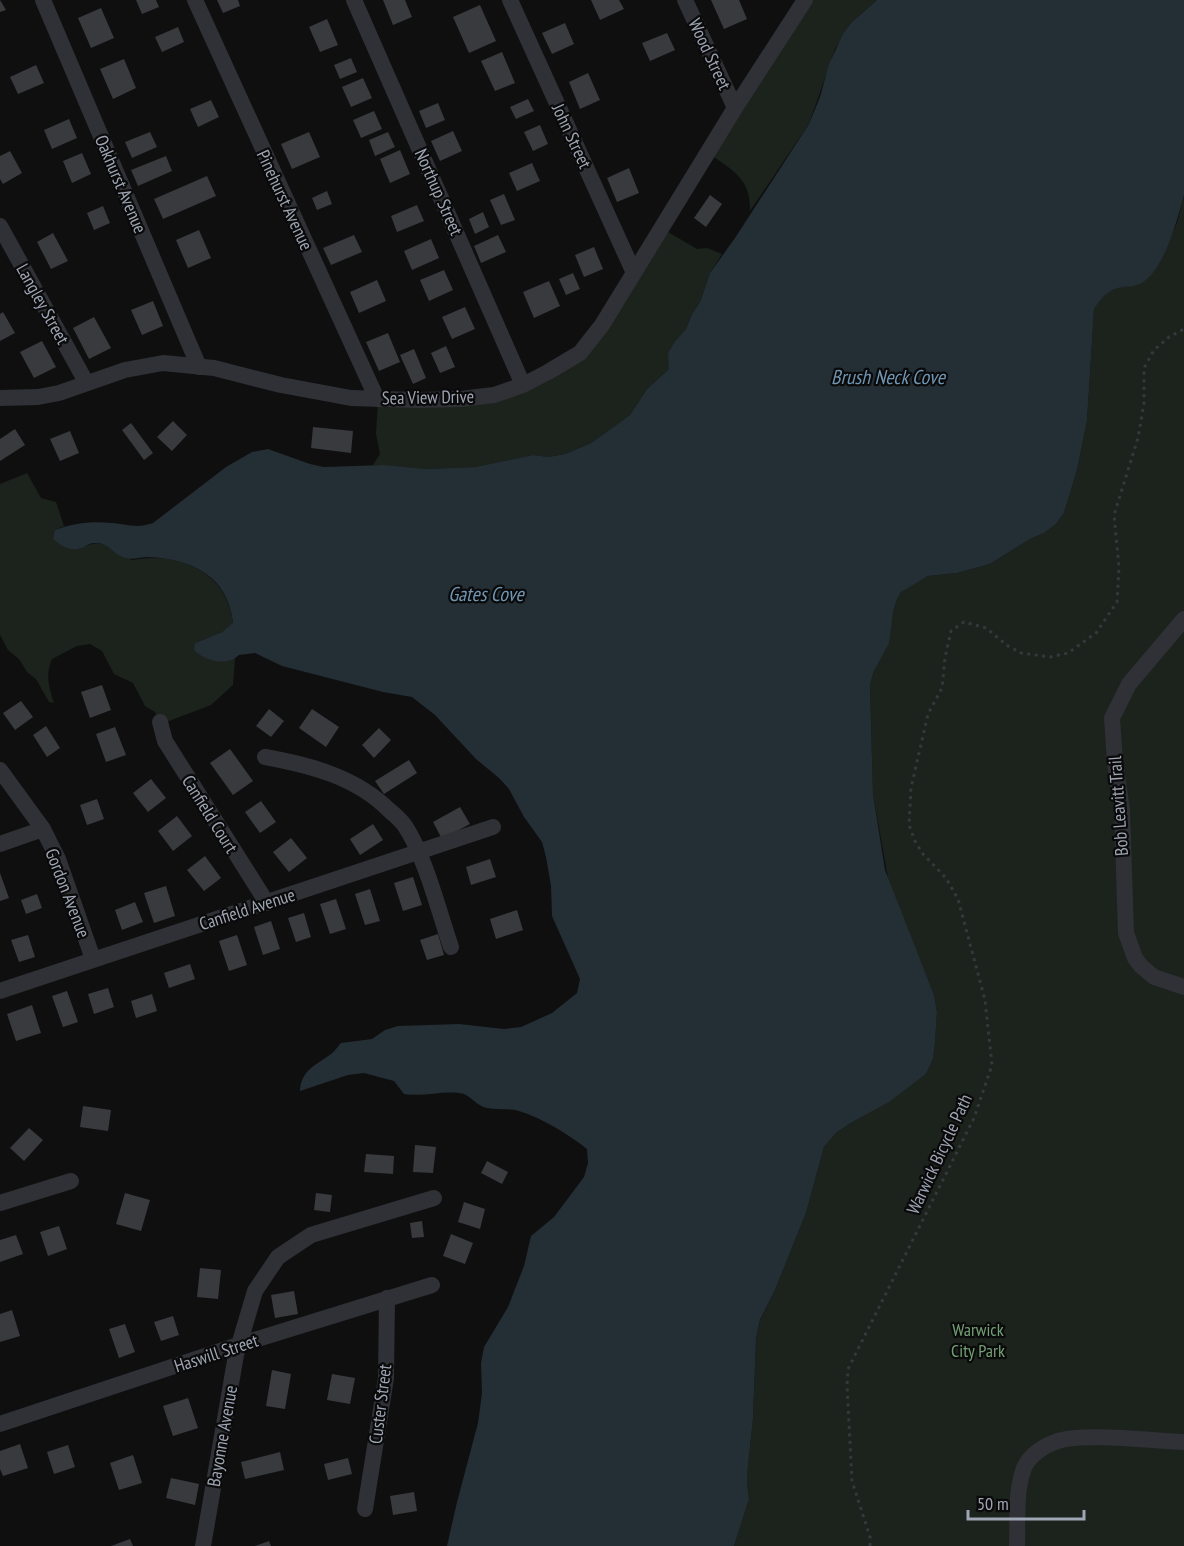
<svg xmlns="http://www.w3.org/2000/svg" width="1184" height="1546" viewBox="0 0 1184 1546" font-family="'PT Sans Narrow',sans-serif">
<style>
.green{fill:#1b231c}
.water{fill:#242e35}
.building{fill:#383a3e}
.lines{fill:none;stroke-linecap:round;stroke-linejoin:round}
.path{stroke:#35383d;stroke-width:3;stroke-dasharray:3 4.5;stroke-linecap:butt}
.minor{stroke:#2f3136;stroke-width:16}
.labels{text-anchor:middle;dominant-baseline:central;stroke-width:4.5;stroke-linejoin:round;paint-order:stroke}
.street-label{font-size:18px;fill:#9ea5b3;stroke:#0a0a0b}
.park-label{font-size:18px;fill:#73a074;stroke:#0a0a0b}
.water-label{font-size:20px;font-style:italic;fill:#7096b3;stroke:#0a0a0b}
</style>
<rect width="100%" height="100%" fill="#0f0f10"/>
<!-- green -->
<path class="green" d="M804,0H877L852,22L835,49L809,124L750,211C751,178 732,170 708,153Z
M1184,195V1546H734L749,1499L747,1483L748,1466L753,1419L756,1338L760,1321L775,1290L806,1213L824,1147L836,1133L849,1124L888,1102L926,1074L933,1059L935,1044L937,1012L934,995L889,884L873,794L870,685L897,599L901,592L909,586L928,576L957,573L990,564L1030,539L1044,533L1056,524L1064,513L1077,470L1087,421L1094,309L1103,294L1119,287L1137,285L1159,264L1177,223Z
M663,229L697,249L707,248L722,254L710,273L700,302L692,314L686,329L676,340L669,369L647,389L630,415L591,443L565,454L548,457L533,455L475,467L427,469L373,465L380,454L376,434L378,400L492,395L577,354Z
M27,473L41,498L56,502L64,526L55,530L79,549C104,537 110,547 132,560C179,551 228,572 233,624L222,632L195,643L221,661L235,658L233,685L211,705L161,724L155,712L145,706L133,683L114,674L102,651L90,644L77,646L52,659C45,675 49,687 54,703L49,702L36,679L27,672L19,659L8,650L0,635V484Z"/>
<!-- water -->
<path class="water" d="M877,0H1184V195C1177,220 1163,277 1137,285C1133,287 1127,286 1123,287C1108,289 1102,297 1094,309L1087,421L1077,470L1064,513L1056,524L1044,533L1030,539L990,564L957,573L928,576L901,592L897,599L893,612L889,643L874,671L870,685L873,794L885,870L934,995L937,1012L935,1044L933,1059L926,1074L889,1102L849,1124L836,1133L824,1147L806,1213L775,1290L760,1320L756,1338L753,1419L748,1466L747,1483L749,1499L734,1546H447L457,1502L478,1423L482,1393L481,1363L484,1347L508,1307L524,1266L531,1236L554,1217L584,1177L588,1163L587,1149C568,1134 542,1118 519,1111C508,1108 497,1110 487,1108C476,1106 469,1093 459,1093C440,1091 424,1097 404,1094L394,1081L364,1073L348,1075L300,1091C301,1070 316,1065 331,1054C335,1051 338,1046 341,1043L372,1039L385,1030L398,1026L459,1024L504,1029L521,1027L552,1013L577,993L580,979L552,916L551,886L546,857L542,842L524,817L509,789L499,778L476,759L435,715L412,697L383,692L282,666L255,653L239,655C227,667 205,661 194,650L195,643L222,632L233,623C228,576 192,559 148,557C140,557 134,560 126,558C112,555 111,542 94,543C90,543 86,546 82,548C70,552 62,546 53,539L55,530C73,523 92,521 111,523C129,524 135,529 153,523L226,467L252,452L268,449L310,464L324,467L383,465L427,469L475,467L533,455L548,457L565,454L591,443L630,415L647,389L669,369L668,353L676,340L686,329L692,314L700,302L710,273L735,238L809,124L820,97L829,64L843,34L852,22Z"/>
<!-- building -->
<path class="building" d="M0,0L6,10L0,12Z
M136,0H156L159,7L142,14Z
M217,0H238L240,6L223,13Z
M383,0H405L412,17L393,25Z
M591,0H619L624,9L600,20Z
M711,0H739L747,19L724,29Z
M480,5L496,41L469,53L453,17Z
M101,8L114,38L91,48L78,18Z
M327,19L338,45L320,52L309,27Z
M565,23L574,44L552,54L542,33Z
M178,27L184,42L162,52L155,37Z
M667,33L675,50L650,61L642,43Z
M502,52L515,83L495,91L481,61Z
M351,58L357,72L340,79L334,65Z
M124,59L136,88L113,99L100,69Z
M36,65L44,83L18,94L10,77Z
M588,73L600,100L580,109L569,82Z
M363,78L372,98L351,107L342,87Z
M528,99L534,111L516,119L510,107Z
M211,100L219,117L198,127L190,109Z
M438,103L445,120L426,128L419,111Z
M374,111L382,129L361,138L353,120Z
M69,119L77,138L52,149L44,130Z
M540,125L548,144L533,151L524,132Z
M453,131L462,151L440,161L431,141Z
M150,132L157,147L132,158L125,142Z
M309,132L320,157L292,169L281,144Z
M388,132L395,147L375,156L369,140Z
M400,150L410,174L390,183L380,159Z
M10,151L22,173L3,184L0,179V156Z
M82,153L91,174L72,183L63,161Z
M166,156L172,171L138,186L131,170Z
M532,163L540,181L517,191L509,173Z
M629,168L639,193L617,202L607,178Z
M207,176L216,196L163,219L154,199Z
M327,191L332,204L317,210L312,198Z
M504,194L515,220L501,225L490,200Z
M710,195L722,204L706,227L694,218Z
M417,205L424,221L397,232L391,216Z
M103,206L110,223L94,230L87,213Z
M483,212L489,227L475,234L469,219Z
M199,230L211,258L188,268L176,240Z
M53,233L68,261L51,269L37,242Z
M354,235L362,252L331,265L323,248Z
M498,235L506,252L481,263L474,246Z
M431,239L439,258L412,270L404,251Z
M594,247L603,269L584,277L575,255Z
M444,270L453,290L429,301L420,280Z
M573,273L580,289L566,295L559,279Z
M377,280L386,301L359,313L350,292Z
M549,281L560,306L534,318L523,292Z
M153,301L163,326L142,335L131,310Z
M465,307L475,329L452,339L442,317Z
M3,312L15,333L0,341V314Z
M94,317L111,348L89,359L73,328Z
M388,333L400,362L379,371L366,342Z
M42,341L56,367L34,378L20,352Z
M446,346L455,367L440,373L431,353Z
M414,349L426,378L413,384L400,355Z
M173,421L187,435L172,451L157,437Z
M131,423L153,453L144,460L122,430Z
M313,427L353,431L351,453L311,448Z
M15,429L25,445L0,461V439Z
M70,431L79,453L60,461L50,439Z
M102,685L111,710L90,718L81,692Z
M21,701L33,717L15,730L3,713Z
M269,709L284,721L271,737L256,726Z
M312,709L339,727L326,747L299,728Z
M46,726L60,748L47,757L33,735Z
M115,727L126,755L106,762L96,734Z
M379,728L391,740L374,758L362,745Z
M230,749L253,781L233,795L210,763Z
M409,760L417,773L384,794L375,781Z
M151,779L166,798L148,812L133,793Z
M97,799L104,819L87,825L80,805Z
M261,801L276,822L260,833L245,812Z
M460,807L470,824L442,839L433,822Z
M177,816L192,836L173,851L158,831Z
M373,824L383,840L360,855L350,839Z
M291,838L307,858L289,872L273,852Z
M205,856L221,878L204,891L187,870Z
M490,859L496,877L471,885L466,867Z
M0,873L9,898L0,901Z
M413,877L422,905L403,911L394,883Z
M166,886L175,916L154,923L144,893Z
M370,889L380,921L365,925L355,894Z
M37,894L42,908L26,914L21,900Z
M336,899L346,929L330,934L320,904Z
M135,902L143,922L122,930L115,910Z
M517,910L523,930L496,939L490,919Z
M304,913L311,937L296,942L288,918Z
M271,921L280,949L263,955L254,927Z
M438,934L444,955L427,960L420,940Z
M28,935L35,957L19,962L11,940Z
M237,935L247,965L229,971L219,941Z
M190,964L195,979L169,988L164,973Z
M108,988L114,1007L94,1014L88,994Z
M67,991L78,1022L63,1027L52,996Z
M152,994L157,1011L136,1018L131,1001Z
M32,1005L41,1033L16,1041L7,1014Z
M83,1106L111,1110L108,1131L80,1127Z
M29,1128L43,1140L24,1161L10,1148Z
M415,1145L436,1147L433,1173L413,1172Z
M366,1154L394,1156L393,1174L364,1172Z
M487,1161L508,1172L502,1184L481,1173Z
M125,1193L150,1200L141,1231L116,1224Z
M316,1193L332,1195L330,1212L314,1210Z
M464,1202L485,1209L480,1229L458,1222Z
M422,1221L424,1237L412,1238L410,1223Z
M59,1226L67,1249L48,1256L40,1232Z
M451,1234L473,1243L465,1264L443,1256Z
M16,1235L23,1254L0,1262V1240Z
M200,1268L221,1270L218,1299L197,1297Z
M294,1291L298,1314L275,1318L271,1295Z
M12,1310L20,1336L0,1342V1314Z
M173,1316L179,1335L161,1341L154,1322Z
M125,1324L135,1352L119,1358L109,1329Z
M272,1370L291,1374L285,1409L266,1406Z
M332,1374L355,1378L350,1404L327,1400Z
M188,1398L198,1428L173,1436L163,1406Z
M20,1444L28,1468L3,1476L0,1469V1451Z
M68,1445L75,1467L54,1474L47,1452Z
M280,1452L284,1470L245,1479L241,1462Z
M133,1455L142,1483L119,1490L110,1463Z
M348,1458L352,1474L328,1480L324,1464Z
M171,1478L199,1484L195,1505L166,1498Z
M414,1492L417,1511L393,1515L390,1496Z
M130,1539L133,1546H111Z
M269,1541L271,1546H255Z"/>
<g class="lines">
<!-- path -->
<path class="path" d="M870,1546V1537L852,1481L847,1385L848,1369L974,1118L992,1065L985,1000L958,899L946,878L922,853L915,841L909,825L911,788L928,714L942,688L945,658L951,631L964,622L986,628L1008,646L1021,653L1050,657L1068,653L1096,633L1117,602L1119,567L1114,515L1138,438L1144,403V368L1154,350L1169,337L1184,329"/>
<!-- minor -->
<path class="minor" d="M43,0L199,367
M195,0L377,399
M354,0L523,385
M510,0L634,273
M685,0L735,108
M0,226L86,382
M0,398L38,397L59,393L125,370L163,363L214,368L281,385L351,398L416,400L461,399L494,395L523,385L548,372L580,353L602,325L735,108L805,0
M1184,619L1129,684L1112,718L1115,762L1122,809L1126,933L1135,958L1141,966L1154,977L1184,987
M160,722L165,741L267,903
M265,757C310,765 356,777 389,810C395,815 401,820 405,826C425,856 439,912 451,947
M0,770L43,829L58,859L93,959
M0,844L43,829
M0,991L493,827
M0,1203L71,1181
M0,1424L238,1345L432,1285
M365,1509L386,1378L387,1298
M203,1546L236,1355L255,1291L278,1257L311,1235L434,1198
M1017,1546C1018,1520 1015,1492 1024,1468C1029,1456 1043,1446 1055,1442C1081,1432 1153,1441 1184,1442"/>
</g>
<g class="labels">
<!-- street labels -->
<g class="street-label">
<text transform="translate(710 54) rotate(65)">Wood Street</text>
<text transform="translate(572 136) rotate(65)">John Street</text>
<text transform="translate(121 184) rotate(67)">Oakhurst Avenue</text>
<text transform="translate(439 192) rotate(66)">Northup Street</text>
<text transform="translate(285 200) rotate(65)">Pinehurst Avenue</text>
<text transform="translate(43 304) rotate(61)">Langley Street</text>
<text transform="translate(428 397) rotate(-1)">Sea View Drive</text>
<text transform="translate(1118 806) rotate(-94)">Bob Leavitt Trail</text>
<text transform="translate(210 814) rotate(58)">Canfield Court</text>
<text transform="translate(68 893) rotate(69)">Gordon Avenue</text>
<text transform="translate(247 909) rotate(-18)">Canfield Avenue</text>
<text transform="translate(939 1154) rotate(-65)">Warwick Bicycle Path</text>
<text transform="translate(216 1353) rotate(-18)">Haswill Street</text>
<text transform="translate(380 1404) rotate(-83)">Custer Street</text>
<text transform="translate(222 1436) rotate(-80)">Bayonne Avenue</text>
</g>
<!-- park labels -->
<g class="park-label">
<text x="978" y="1329">Warwick<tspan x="978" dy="21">City Park</tspan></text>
</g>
<!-- water labels -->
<g class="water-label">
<text x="888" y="377">Brush Neck Cove</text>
<text x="486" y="594">Gates Cove</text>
</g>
</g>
<!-- scale -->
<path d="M968 1510v9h116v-9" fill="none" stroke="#9ea5b3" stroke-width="3"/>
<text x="977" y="1510" font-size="18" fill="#9ea5b3" stroke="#0a0a0b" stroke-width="4.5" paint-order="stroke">50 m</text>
</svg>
